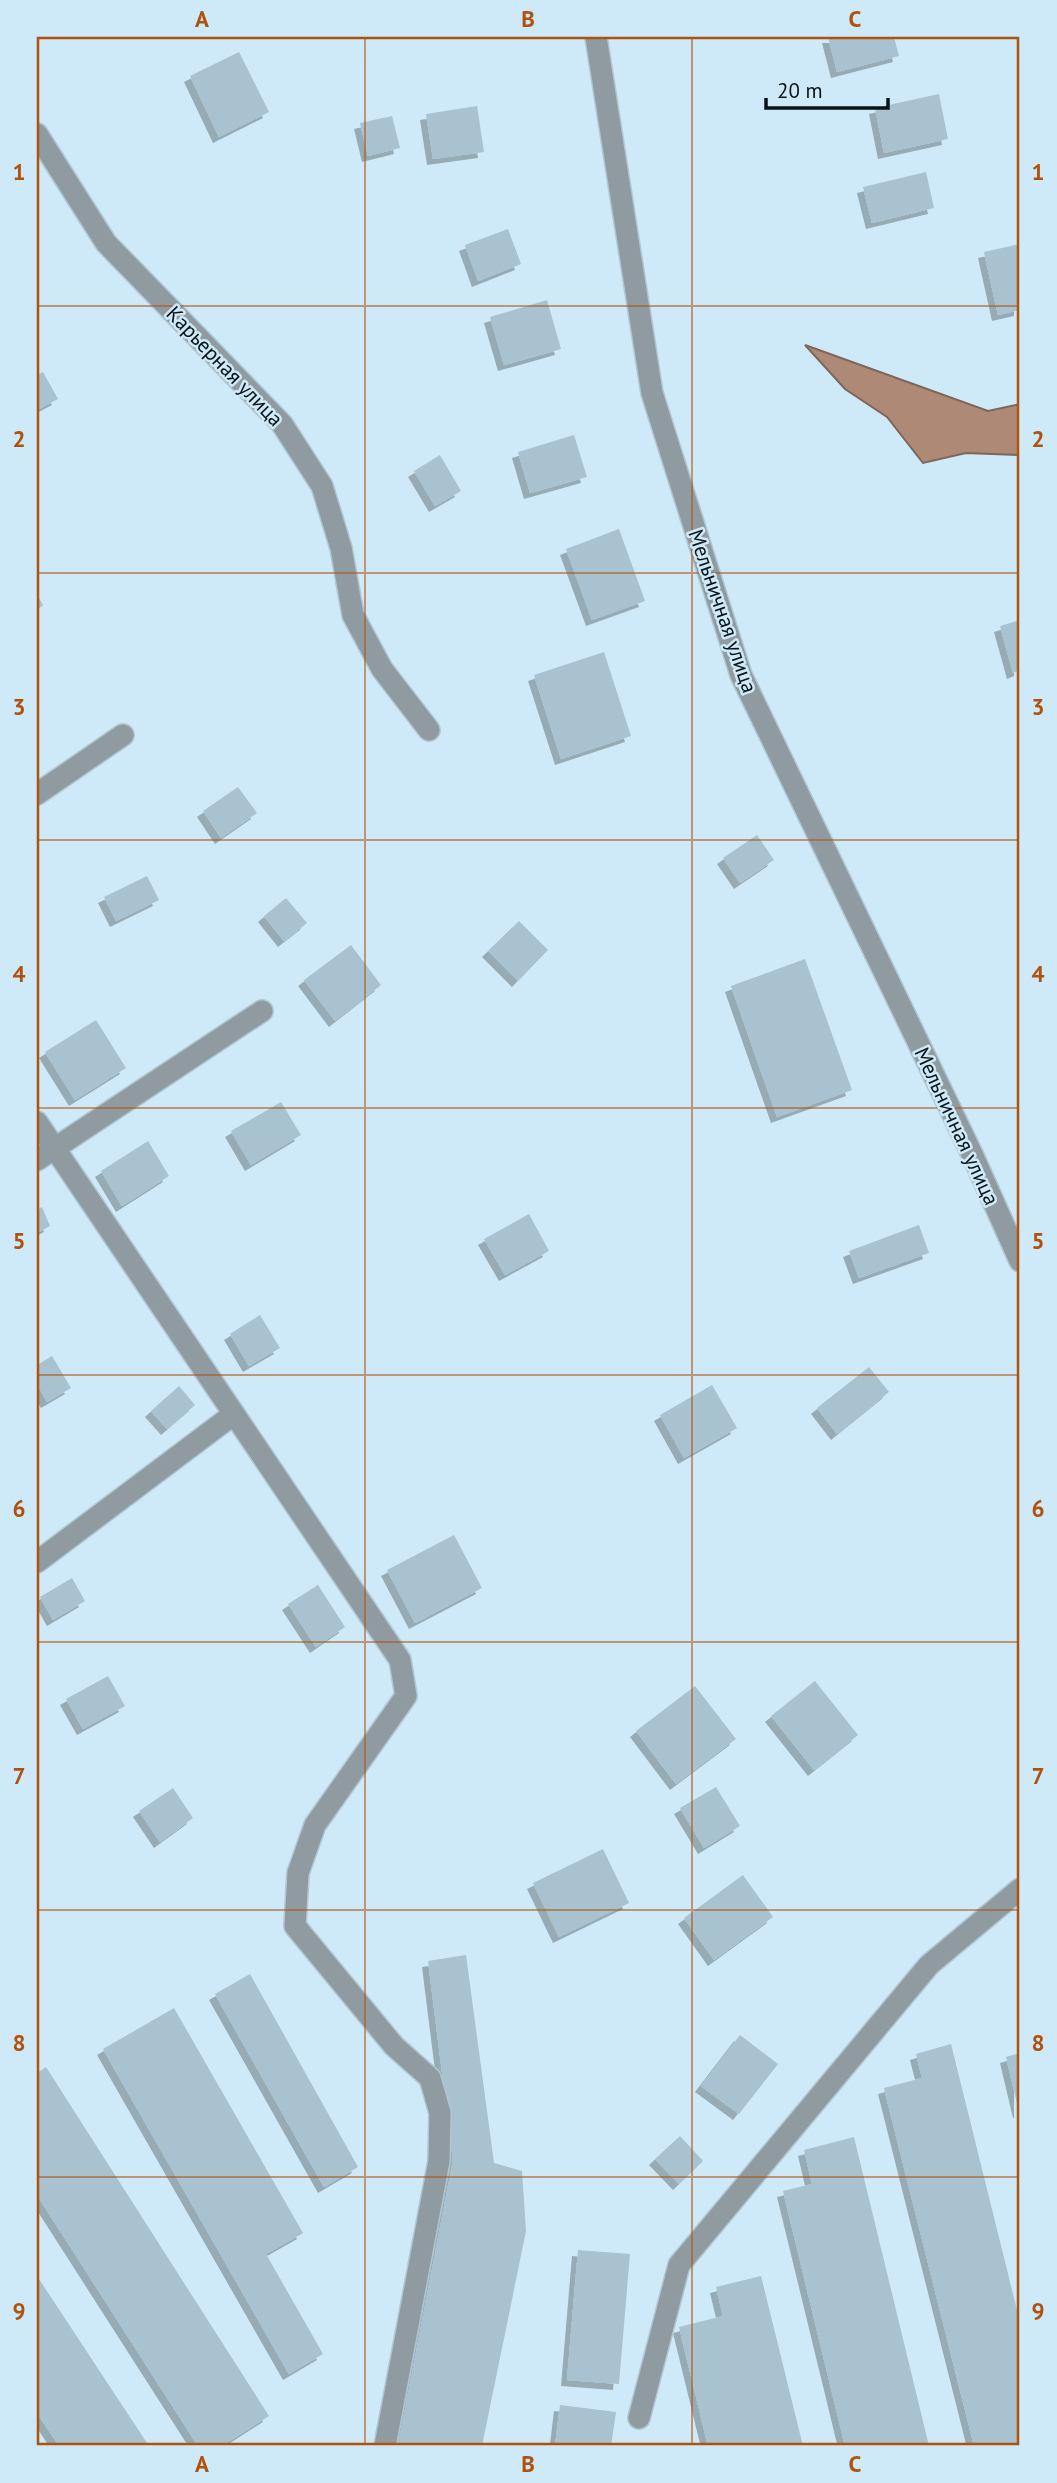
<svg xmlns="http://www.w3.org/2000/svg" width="1057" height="2483" viewBox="0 0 1057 2483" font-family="'PT Sans',sans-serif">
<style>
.water{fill:#ae8976;stroke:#7d665a;stroke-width:2}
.building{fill:#a8c2d0;filter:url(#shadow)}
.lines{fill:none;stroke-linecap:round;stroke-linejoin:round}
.minor-casing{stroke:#afc7d3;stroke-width:24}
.minor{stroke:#8f9ba0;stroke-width:21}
.grid{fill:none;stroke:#b1510e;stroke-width:2;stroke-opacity:0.55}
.labels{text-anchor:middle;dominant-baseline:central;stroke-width:5;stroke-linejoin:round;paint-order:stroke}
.street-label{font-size:21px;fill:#0a1418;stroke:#cee9f7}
.neatline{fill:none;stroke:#b1510e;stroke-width:2.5}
.grid-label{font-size:23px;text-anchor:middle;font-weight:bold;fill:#b1510e}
</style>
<defs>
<filter id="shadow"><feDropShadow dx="-6" dy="6" stdDeviation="0" flood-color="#0004"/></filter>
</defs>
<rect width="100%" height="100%" fill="#cee9f7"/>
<!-- water -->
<path class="water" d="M805,345L988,411L1020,404V455L966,453L923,463L887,417L845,389Z"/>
<!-- building -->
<path class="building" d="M828,37H894L899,56L837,72Z
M239,52L269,112L219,137L190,76Z
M939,94L948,139L884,153L875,108Z
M477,106L484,152L433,159L426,114Z
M392,116L400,148L368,156L360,123Z
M926,172L934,208L872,223L863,187Z
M508,229L521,264L478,281L465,245Z
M1020,244V310L998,315L984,252Z
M547,300L561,349L504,365L490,317Z
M43,372L58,399L37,410V375Z
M574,435L587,477L530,493L518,452Z
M440,455L461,491L435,506L414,471Z
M619,529L645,601L592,620L566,549Z
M37,595L43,605L37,610Z
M1020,620V670L1013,673L1000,626Z
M604,652L631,736L561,759L534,675Z
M238,787L257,813L221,838L203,811Z
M757,835L774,860L740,883L723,858Z
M147,876L159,900L116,921L104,897Z
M286,898L307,923L284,941L264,916Z
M519,921L548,950L518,981L488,951Z
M351,945L381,985L335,1021L304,980Z
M805,959L852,1090L777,1117L731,986Z
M96,1020L126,1068L75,1100L45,1052Z
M281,1102L301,1135L251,1165L231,1131Z
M148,1141L169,1176L122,1206L101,1171Z
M42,1207L50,1226L37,1233V1210Z
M529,1214L549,1251L505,1275L484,1239Z
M919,1225L929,1253L859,1278L849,1251Z
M260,1315L280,1348L249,1366L230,1334Z
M52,1356L71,1388L47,1402L37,1384V1365Z
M869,1367L889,1392L837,1434L817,1408Z
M712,1385L737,1428L684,1458L660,1415Z
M179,1386L195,1405L167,1429L151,1411Z
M454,1535L482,1588L415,1623L387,1570Z
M72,1578L85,1601L53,1620L40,1597Z
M318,1585L345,1627L316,1647L288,1604Z
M108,1676L125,1706L83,1729L66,1699Z
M815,1681L858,1735L814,1770L771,1716Z
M695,1686L736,1739L676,1784L636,1731Z
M716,1787L740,1826L704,1848L680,1808Z
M173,1788L193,1818L160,1842L139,1811Z
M603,1849L629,1903L559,1937L533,1883Z
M743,1875L773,1917L714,1960L684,1918Z
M466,1955L494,2163L522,2171L526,2231L482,2446H398L453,2160L428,1961Z
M250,1974L358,2167L324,2187L215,1994Z
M174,2008L303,2233L266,2254L323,2354L289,2374L103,2049Z
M740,2035L778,2064L739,2114L701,2086Z
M951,2044L1020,2322V2446H974L884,2088L922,2078L916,2054Z
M1020,2053V2112H1019L1006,2057Z
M46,2067L269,2416L222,2446H198L37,2195V2073Z
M680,2136L703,2161L679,2184L655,2159Z
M854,2137L929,2446H845L783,2191L812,2184L804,2150Z
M578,2250L630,2254L619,2384L567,2380Z
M37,2276L149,2446H59L37,2413Z
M761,2276L803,2446H708L679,2327L723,2316L716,2287Z
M560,2405L616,2412L611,2446H555Z"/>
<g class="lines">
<!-- minor casing -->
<g class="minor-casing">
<path id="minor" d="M596,37L652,393L741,675L972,1154L1020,1261
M37,134L106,243L282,424L322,486L341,548L353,615L382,669L429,730
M37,794L123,735
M37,1122L400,1660L406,1696L315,1825L298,1873L295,1926L394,2046L430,2078L440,2113L439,2161L385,2446
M37,1160L262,1011
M37,1562L234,1414
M639,2418L679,2265L929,1965L1020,1889"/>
</g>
<!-- minor -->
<use href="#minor" class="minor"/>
</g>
<!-- grid -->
<path class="grid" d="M365,37V2446M692,37V2446M37,306H1020M37,573H1020M37,840H1020M37,1108H1020M37,1375H1020M37,1642H1020M37,1910H1020M37,2177H1020"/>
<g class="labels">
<!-- street labels -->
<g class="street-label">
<text transform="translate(225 366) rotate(46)">Карьерная улица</text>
<text transform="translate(723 611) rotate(71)">Мельничная улица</text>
<text transform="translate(957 1126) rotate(65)">Мельничная улица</text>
</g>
</g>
<!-- border -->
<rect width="1057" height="2483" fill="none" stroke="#cee9f7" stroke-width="77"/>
<!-- scale -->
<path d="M766 98v10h122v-10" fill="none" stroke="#0a1418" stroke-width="3.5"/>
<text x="777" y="98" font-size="21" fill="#0a1418" stroke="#cee9f7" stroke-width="5" paint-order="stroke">20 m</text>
<rect x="38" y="38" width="980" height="2406" class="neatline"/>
<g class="grid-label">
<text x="202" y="27">A</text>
<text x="528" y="27">B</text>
<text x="855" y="27">C</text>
<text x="19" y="180">1</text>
<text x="1038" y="180">1</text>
<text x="19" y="447">2</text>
<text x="1038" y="447">2</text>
<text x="19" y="715">3</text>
<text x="1038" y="715">3</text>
<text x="19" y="982">4</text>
<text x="1038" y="982">4</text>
<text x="19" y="1249">5</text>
<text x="1038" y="1249">5</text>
<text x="19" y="1517">6</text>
<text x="1038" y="1517">6</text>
<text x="19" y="1784">7</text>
<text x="1038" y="1784">7</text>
<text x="19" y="2051">8</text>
<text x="1038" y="2051">8</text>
<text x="19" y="2319">9</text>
<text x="1038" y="2319">9</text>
<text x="202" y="2472">A</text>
<text x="528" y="2472">B</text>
<text x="855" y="2472">C</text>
</g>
</svg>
